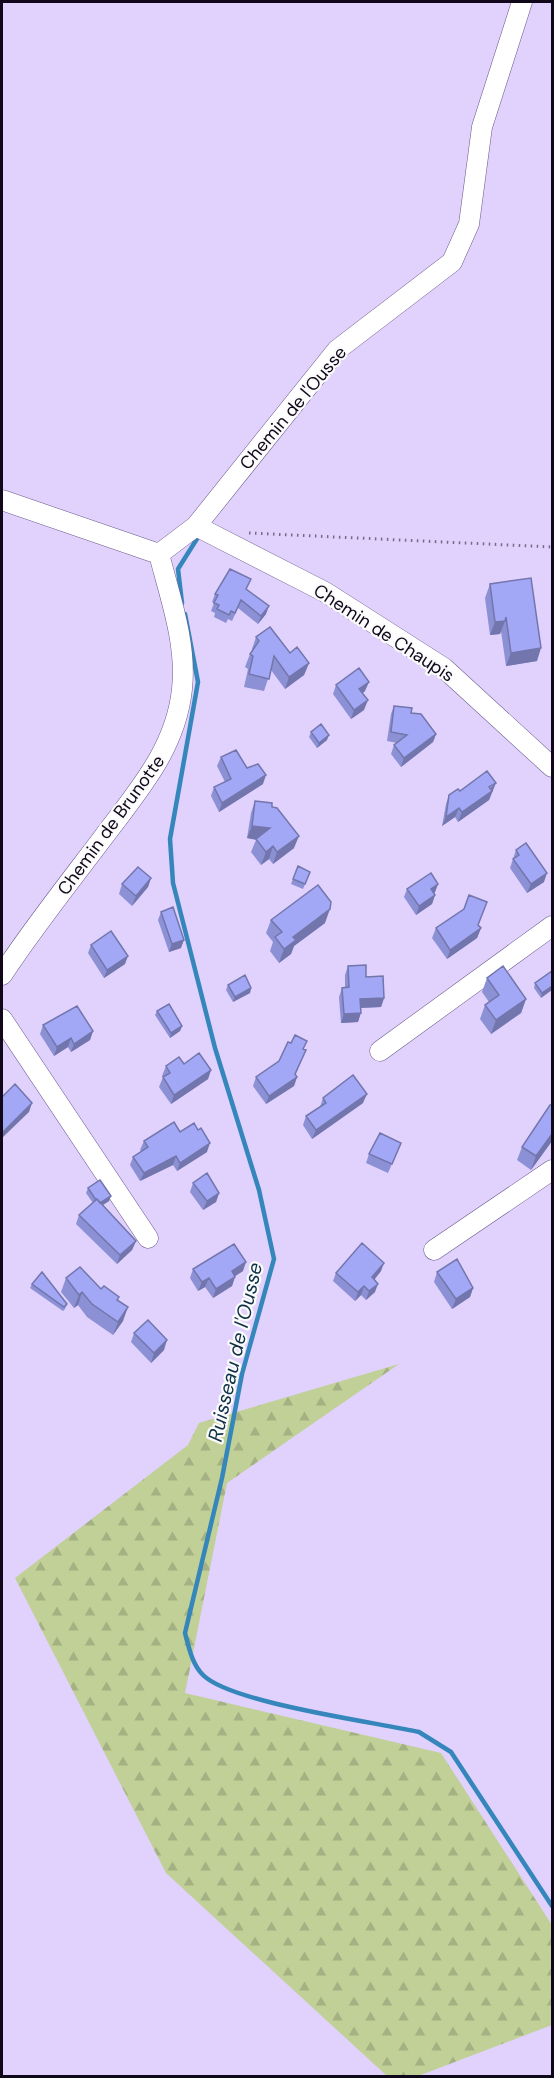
<svg xmlns="http://www.w3.org/2000/svg" width="554" height="2078" viewBox="0 0 554 2078" font-family="'DM Sans',sans-serif">
<style>
.forest{fill:url(#forest-firs)}
.lines{fill:none;stroke-linecap:round;stroke-linejoin:round}
.stream{stroke:#3486bb;stroke-width:4.5}
.minor-casing{stroke:#6b5a89;stroke-width:21}
.path{stroke:#756a88;stroke-width:3;stroke-dasharray:1.5 4.5;stroke-linecap:butt}
.minor{stroke:#fff;stroke-width:20}
.wall{fill:#8c90d4}
.shaded-wall{fill:#7276ac}
.building{fill:#a3a8f6;stroke:#7276ac;stroke-width:1.5}
.labels{text-anchor:middle;dominant-baseline:central;stroke-width:4.5;stroke-linejoin:round;paint-order:stroke}
.street-label{font-size:18px;fill:#10081a;stroke:#fbfbfb}
.water-label{font-size:20px;font-style:italic;fill:#0e3147;stroke:#fbfbfb}
</style>
<defs>
<pattern id="forest-firs" width="22" height="20" patternUnits="userSpaceOnUse" patternTransform="scale(1.5)"><rect width="22" height="20" fill="#c0d097"/><path d="M5 1l3.5 6h-7zM16 11l3.5 6h-7z" fill="#a4b182"/></pattern>
</defs>
<rect width="100%" height="100%" fill="#e0d1fd"/>
<!-- forest -->
<path class="forest" d="M399,1364L227,1483L185,1693L441,1753L552,1925V2025L418,2076H387L166,1873L15,1578L188,1445L199,1423Z"/>
<g class="lines">
<!-- stream -->
<path class="stream" d="M182,603L178,569L200,534
M185,614L198,682L170,839L173,883L215,1048L259,1190L274,1259L242,1374L222,1478L185,1633C189,1648 192,1664 203,1675C231,1703 374,1722 419,1732L451,1752L552,1906"/>
<!-- minor casing -->
<g class="minor-casing">
<path id="minor" d="M2,500L159,554
M196,526L325,592L444,668L552,767
M159,554L196,526L337,350L452,262L469,224L482,127L522,2
M2,975C33,928 68,884 102,839C137,792 176,749 182,689C187,644 170,597 159,554
M2,1019L148,1238
M380,1051L552,926
M434,1250L552,1170"/>
</g>
<!-- path -->
<path class="path" d="M249,533L552,547"/>
<!-- minor -->
<use href="#minor" class="minor"/>
</g>
<!-- wall -->
<path class="wall" d="M490,584L537,661L506,666L501,631L500,634L490,635L485,598Z
M247,589L266,614L258,624L238,608L232,621L228,619L226,623L214,617L215,613L211,611L214,603L212,602L215,594Z
M256,637L309,663L304,675L285,689L271,670L264,691L244,687L248,669L245,667L250,654L252,651V649Z
M336,685L365,691L363,693L364,710L351,719L333,694Z
M394,706L411,713L436,734L433,742L401,767L391,754L394,745L397,743L387,741L391,714Z
M311,732L327,740L317,748L309,737Z
M221,757L247,768L263,784L219,812L211,796L214,787L225,782L217,766Z
M460,791L492,792L489,800L458,822L455,817L442,826L446,804L449,795Z
M255,801L272,807L294,848L273,864L269,859L261,865L251,852L256,840L247,838L251,813Z
M516,850L544,882L527,893L510,868Z
M298,866L310,872L303,889L291,884Z
M151,878L148,887L132,906L119,894L122,884Z
M438,884L435,892L434,894L435,895L432,904L416,915L404,897L407,889Z
M161,912L181,948L169,952L158,920Z
M271,920L325,923L294,946L291,954L279,963L270,951L273,942L266,933Z
M478,925L481,928L477,938L447,959L432,938L436,928Z
M91,945L125,964L104,978L88,953Z
M348,966L384,998L381,1007L361,1008L358,1022L341,1023L339,997L342,988L345,987V975Z
M552,971L541,998L534,988L535,983Z
M487,978L526,999L521,1013L491,1034L480,1019L485,1005L489,1002L482,992Z
M228,985L251,988L250,993L233,1002L226,990Z
M157,1011L182,1026L180,1031L170,1038L155,1015Z
M43,1025L93,1031L90,1040L71,1052L68,1047L54,1056L40,1034Z
M304,1049L306,1050L295,1075L297,1077L294,1086L266,1104L253,1086L256,1077Z
M184,1064L211,1070L208,1079L171,1104L159,1087L163,1077L162,1076L166,1066Z
M323,1098L363,1103L312,1139L303,1125L306,1116L320,1107Z
M180,1132L207,1152L177,1171L173,1165L140,1181L130,1165L133,1157L141,1151L140,1150L144,1141Z
M552,1141L531,1170L517,1160L522,1147Z
M401,1143L388,1173L366,1163L369,1154Z
M193,1183L219,1193L216,1202L203,1210L190,1192Z
M88,1188L111,1196L109,1201L102,1205L136,1241L132,1250L117,1264L76,1224L79,1215L93,1203L86,1193Z
M193,1269L243,1271L235,1276L232,1286L213,1298L205,1287L198,1291L190,1278Z
M381,1271L374,1280L375,1292L366,1300L361,1295L355,1301L333,1281L336,1273Z
M437,1272L473,1288L470,1297L452,1309L434,1282Z
M66,1278L101,1289L118,1301L123,1321L113,1335L87,1317L78,1305L74,1308L61,1292Z
M32,1284L67,1304L65,1309L63,1311L30,1288Z
M134,1333L164,1350L151,1363L131,1342Z"/>
<!-- shaded-wall -->
<path class="shaded-wall" d="M269,606L266,614L258,624L261,616Z
M505,621L500,634L490,635L495,622Z
M541,648L537,661L506,666L511,653Z
M309,663L304,675L285,689L289,677Z
M369,682L365,691L356,698L359,689Z
M368,700L364,710L351,719L354,710Z
M436,734L433,742L401,767L404,758Z
M329,735L327,740L317,748L319,743Z
M266,775L263,784L219,812L222,803Z
M496,783L489,800L458,822L462,812Z
M459,808L455,817L442,826L446,817Z
M252,826L270,828L266,841L247,838Z
M299,836L294,848L273,864L277,852Z
M273,846L269,859L261,865L266,852Z
M547,873L544,882L527,893L531,884Z
M151,878L148,887L132,906L136,896Z
M438,884L435,892L428,898L431,889Z
M435,895L432,904L416,915L419,906Z
M330,909L325,923L294,946L291,954L279,963L284,949L293,937Z
M481,928L477,938L447,959L450,950Z
M184,940L181,948L169,952L172,944Z
M128,956L125,964L104,978L107,970Z
M552,986V990L541,998L542,993Z
M251,988L250,993L233,1002L235,997Z
M384,998L381,1007L357,1008L360,999Z
M526,999L521,1013L491,1034L496,1020Z
M361,1013L358,1022L341,1023L344,1014Z
M182,1026L180,1031L170,1038L171,1033Z
M93,1031L90,1040L71,1052L74,1044Z
M71,1038L68,1047L54,1056L57,1047Z
M306,1050L293,1080L297,1077L294,1086L266,1104L269,1096L295,1074Z
M211,1070L208,1079L171,1104L174,1095Z
M367,1094L363,1103L312,1139L316,1130Z
M32,1103L29,1112L2,1138V1133Z
M552,1134V1141L531,1170L536,1156Z
M210,1143L207,1152L177,1171L180,1163Z
M176,1156L173,1165L140,1181L144,1173Z
M219,1193L216,1202L203,1210L207,1201Z
M111,1196L109,1201L97,1209L98,1204Z
M136,1241L132,1250L117,1264L120,1255Z
M246,1262L243,1271L229,1280L232,1271Z
M384,1263L381,1271L369,1286L372,1277Z
M235,1277L232,1286L213,1298L216,1289Z
M209,1278L205,1287L198,1291L202,1282Z
M378,1284L375,1292L366,1300L369,1291Z
M364,1286L361,1295L355,1301L358,1292Z
M473,1288L470,1297L452,1309L456,1299Z
M82,1292L78,1305L74,1308L79,1295Z
M128,1307L123,1321L113,1335L118,1322Z
M167,1340L164,1350L151,1363L154,1353Z"/>
<!-- building -->
<path class="building" d="M230,569L251,579L246,589L269,606L261,616L241,600L235,613L231,611L229,615L217,609L219,605L214,603L218,595L215,594Z
M531,578L541,648L511,653L506,617L505,621L495,622L490,584Z
M270,627L290,653L297,647L309,663L289,677L274,656L269,679L249,674L253,656L250,654L259,641L256,637Z
M359,668L369,682L359,689L368,700L354,710L336,685Z
M394,706L412,708L411,713L421,714L436,734L404,758L394,745L407,735L391,732Z
M321,724L329,735L319,743L311,732Z
M236,750L247,768L258,764L266,775L222,803L214,787L231,779L221,757Z
M487,771L496,783L489,787L492,791L462,812L459,808L446,817L449,795L458,789L460,791Z
M255,801L272,803V807L277,808L299,836L277,852L273,846L266,852L256,839L270,828L252,826Z
M526,843L547,873L531,884L513,859L519,855L516,850Z
M298,866L310,872L305,884L293,879Z
M138,867L151,878L136,896L122,884Z
M431,873L438,884L431,889L435,895L419,906L407,889Z
M318,885L331,902L330,909L293,937L296,940L284,949L275,937L282,932L271,920Z
M469,895L487,902L478,925L481,928L450,950L436,928L464,909Z
M173,907L184,940L172,944L161,912Z
M111,931L128,956L107,970L91,945Z
M366,965V977L383,976L384,998L360,999L361,1013L344,1014L342,988L349,987L348,966Z
M503,966L526,999L496,1020L485,1005L499,995L487,978Z
M552,971V986L542,993L535,983Z
M245,975L251,988L235,997L228,985Z
M169,1004L182,1026L171,1033L157,1011Z
M77,1006L93,1031L74,1044L71,1038L57,1047L43,1025Z
M295,1035L307,1041L303,1049L306,1050L295,1074L297,1077L269,1096L256,1077L279,1061L288,1042L291,1043Z
M199,1053L211,1070L174,1095L163,1077L170,1073L166,1066L179,1057L184,1064Z
M353,1075L367,1094L316,1130L306,1116L326,1103L323,1098Z
M15,1084L32,1103L2,1133V1097Z
M550,1105H552V1134L536,1156L522,1147Z
M174,1122L180,1132L194,1123L198,1130L201,1128L210,1143L180,1163L176,1156L144,1173L133,1157L148,1147L144,1141Z
M380,1133L401,1143L392,1164L369,1154Z
M207,1173L219,1193L207,1201L193,1183Z
M100,1180L111,1196L100,1203L97,1199L96,1200L88,1188Z
M97,1199L136,1241L120,1255L79,1215Z
M362,1243L384,1263L372,1277L378,1284L369,1291L364,1286L358,1292L336,1273Z
M234,1244L246,1262L232,1271L235,1277L216,1289L209,1278L202,1282L193,1269Z
M457,1259L473,1288L456,1299L437,1272Z
M80,1267L101,1289L104,1286L119,1297L117,1300L128,1307L118,1322L92,1304L82,1292L79,1295L66,1278Z
M42,1272L67,1304L64,1307L32,1284Z
M148,1320L167,1340L154,1353L134,1333Z"/>
<g class="labels">
<!-- street labels -->
<g class="street-label">
<text transform="translate(293 408) rotate(-50)">Chemin de l'Ousse</text>
<text transform="translate(384 633) rotate(33)">Chemin de Chaupis</text>
<text transform="translate(111 825) rotate(-54)">Chemin de Brunotte</text>
</g>
<!-- water labels -->
<g class="water-label">
<text transform="translate(235 1352) rotate(-77)">Ruisseau de l'Ousse</text>
</g>
</g>
<!-- border -->
<rect width="554" height="2078" fill="none" stroke="#10081a" stroke-width="6"/>
</svg>
